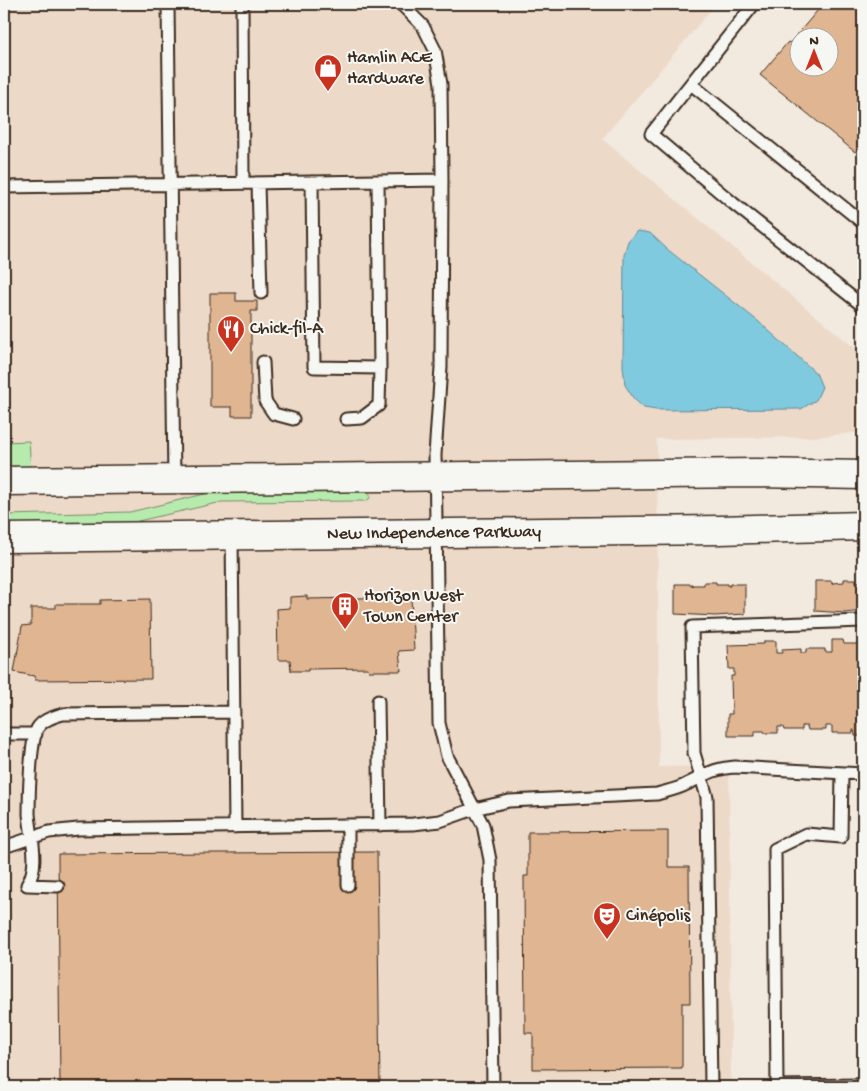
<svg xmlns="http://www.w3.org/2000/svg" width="867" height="1091" viewBox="0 0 867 1091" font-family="'Gochi Hand',sans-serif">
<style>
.built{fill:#edd9c8}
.green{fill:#b6ebad;stroke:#788a66}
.water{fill:#80cae0;stroke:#648a92}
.building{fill:#e0b591;stroke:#3b2a1e;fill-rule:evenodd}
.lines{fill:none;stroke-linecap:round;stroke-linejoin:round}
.service-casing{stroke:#3b2a1e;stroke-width:15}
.tertiary-casing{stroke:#3b2a1e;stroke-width:31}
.service{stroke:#f6f6f2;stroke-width:11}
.tertiary{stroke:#f6f6f2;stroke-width:28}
.labels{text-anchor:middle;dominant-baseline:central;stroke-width:4;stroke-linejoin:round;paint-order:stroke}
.poi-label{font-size:18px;fill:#3b2a1e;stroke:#f6f6f2;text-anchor:start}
.street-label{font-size:18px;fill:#3b2a1e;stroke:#f6f6f2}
</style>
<rect width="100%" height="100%" fill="#f2e9df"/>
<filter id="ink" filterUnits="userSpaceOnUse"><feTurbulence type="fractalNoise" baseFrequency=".02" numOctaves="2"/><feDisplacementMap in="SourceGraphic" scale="10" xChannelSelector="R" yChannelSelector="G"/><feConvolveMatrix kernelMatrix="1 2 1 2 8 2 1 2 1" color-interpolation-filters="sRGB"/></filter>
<g filter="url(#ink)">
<!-- built -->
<path class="built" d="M4,4H716L602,139L863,355V432L813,437L657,439L659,767L729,766L731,1087H4Z"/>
<!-- green -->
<path class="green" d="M29,441L31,470H4V442Z
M217,491H367L370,494V498L366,501L222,502L125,524L4,525V515L130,512Z"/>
<!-- water -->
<path class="water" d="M637,231L650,233L667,249L759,322L816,373L822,387L816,400L801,409L656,410L644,408L634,399L625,385L623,366L624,255L628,241Z"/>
<!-- building -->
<path class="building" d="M823,4H863V143L855,152L760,75L788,42L790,43ZM800,38H830V68H800Z
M210,293H236V301H257V311H251V416H232V407H210Z
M844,579H856V582H863V611L845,613L815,611V581H832V584V583L844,582Z
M704,582H716V584H728V586H730V584H745V614L715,616L675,614V584H692V586V585H704Z
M307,596V599L411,597L414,650L399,651L401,671H369L368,668L308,669V671H291L290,660H278L277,609L290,608V597Z
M150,599L151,679L35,680L34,676L14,672L22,626L31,625V608H56V604H100V600Z
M832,640H843L844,644H863V736H855L854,730H853V733H832V726H826V730H808L807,726H802V730H784L783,727H778V733H765L764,731H755V736H728V714H732L731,676H734V669H729L728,645L764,644V641H776V653H782V650L801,649V653H806V649H825V652H832Z
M668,831V867H689L690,1003H682V1068L533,1069V1033H525L524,876H528V832Z
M377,852L380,1087H60L58,854Z"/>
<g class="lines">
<!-- service casing -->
<g class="service-casing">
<path id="service" d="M168,4L174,480
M242,4L243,183
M401,4L423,26L435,50L441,84L442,180
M754,4L651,134L734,204L863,306
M691,84L863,223
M312,182L314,367L380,368L378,181
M258,183L261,293
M4,187L442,180L441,367L435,455L439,723L447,756L483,825L490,860L493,1087
M263,362L265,401L274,414L293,419
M346,419L362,418L379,405L380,368
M232,535L235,827
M378,701L380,825
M4,734H36
M842,773L841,837L806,834L775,849L777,1086L863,1085
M348,826V885
M4,847L49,832L78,829L413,824L440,821L474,809L509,801L657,794C667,791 678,789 687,784C708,774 711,769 735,767L863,774
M27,885C40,865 31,837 29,814C29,796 30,744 37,729C42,720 53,717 63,714L234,712
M27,885L58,886
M711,1087L707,797L694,753L692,627L863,621"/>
</g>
<!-- tertiary casing -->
<g class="tertiary-casing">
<g id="tertiary">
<path d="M4,481L756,473L863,475"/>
<path id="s1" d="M4,538L720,530L863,526"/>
</g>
</g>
<!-- service -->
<use href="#service" class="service"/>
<!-- tertiary -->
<use href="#tertiary" class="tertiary"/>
</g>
</g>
<!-- icons -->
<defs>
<g id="shop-pin" transform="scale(1.4375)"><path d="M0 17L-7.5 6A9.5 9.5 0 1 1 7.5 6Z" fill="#c8321e" stroke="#f6f6f2"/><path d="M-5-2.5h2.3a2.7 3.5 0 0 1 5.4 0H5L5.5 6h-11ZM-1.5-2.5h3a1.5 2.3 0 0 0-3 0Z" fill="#fff"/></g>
<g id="restaurant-pin" transform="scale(1.4375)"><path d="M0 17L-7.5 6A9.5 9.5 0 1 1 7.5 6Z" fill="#c8321e" stroke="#f6f6f2"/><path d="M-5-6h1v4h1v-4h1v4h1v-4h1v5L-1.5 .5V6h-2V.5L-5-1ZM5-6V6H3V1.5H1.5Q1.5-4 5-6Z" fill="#fff"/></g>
<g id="building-pin" transform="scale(1.4375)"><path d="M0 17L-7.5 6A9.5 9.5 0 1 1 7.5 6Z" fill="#c8321e" stroke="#f6f6f2"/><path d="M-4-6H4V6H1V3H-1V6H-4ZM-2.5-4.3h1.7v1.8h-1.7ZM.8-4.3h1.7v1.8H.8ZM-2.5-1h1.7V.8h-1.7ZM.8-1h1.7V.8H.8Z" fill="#fff"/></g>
<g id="theatre-pin" transform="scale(1.4375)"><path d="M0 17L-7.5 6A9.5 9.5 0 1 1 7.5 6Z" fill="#c8321e" stroke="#f6f6f2"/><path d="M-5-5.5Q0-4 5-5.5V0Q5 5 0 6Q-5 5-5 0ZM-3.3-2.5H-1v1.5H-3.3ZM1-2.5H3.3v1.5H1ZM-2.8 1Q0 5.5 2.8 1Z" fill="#fff"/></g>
</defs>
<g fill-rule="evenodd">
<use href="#shop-pin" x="328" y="68"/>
<use href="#restaurant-pin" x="231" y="329"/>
<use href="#building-pin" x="345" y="606"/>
<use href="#theatre-pin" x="607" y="916"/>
</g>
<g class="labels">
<!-- poi labels -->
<g class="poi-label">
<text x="347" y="58">Hamlin ACE<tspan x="347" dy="21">Hardware</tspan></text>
<text x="250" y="329">Chick-fil-A</text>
<text x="364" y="596">Horizon West<tspan x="364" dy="21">Town Center</tspan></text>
<text x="626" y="916">Cinépolis</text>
</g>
<!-- street labels -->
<g class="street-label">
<text stroke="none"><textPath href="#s1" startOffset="430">New Independence Parkway</textPath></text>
</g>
</g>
<!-- margin -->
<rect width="867" height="1091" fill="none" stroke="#f6f6f2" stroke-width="20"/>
<rect x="10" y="10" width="847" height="1071" fill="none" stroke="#3b2a1e" stroke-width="2" filter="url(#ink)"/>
<!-- north arrow -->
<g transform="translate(814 52)"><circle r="24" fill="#f6f6f2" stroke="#aba49d"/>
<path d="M0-4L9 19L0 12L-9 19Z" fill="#c8321e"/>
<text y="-8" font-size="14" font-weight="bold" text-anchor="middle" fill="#3b2a1e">N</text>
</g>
</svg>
